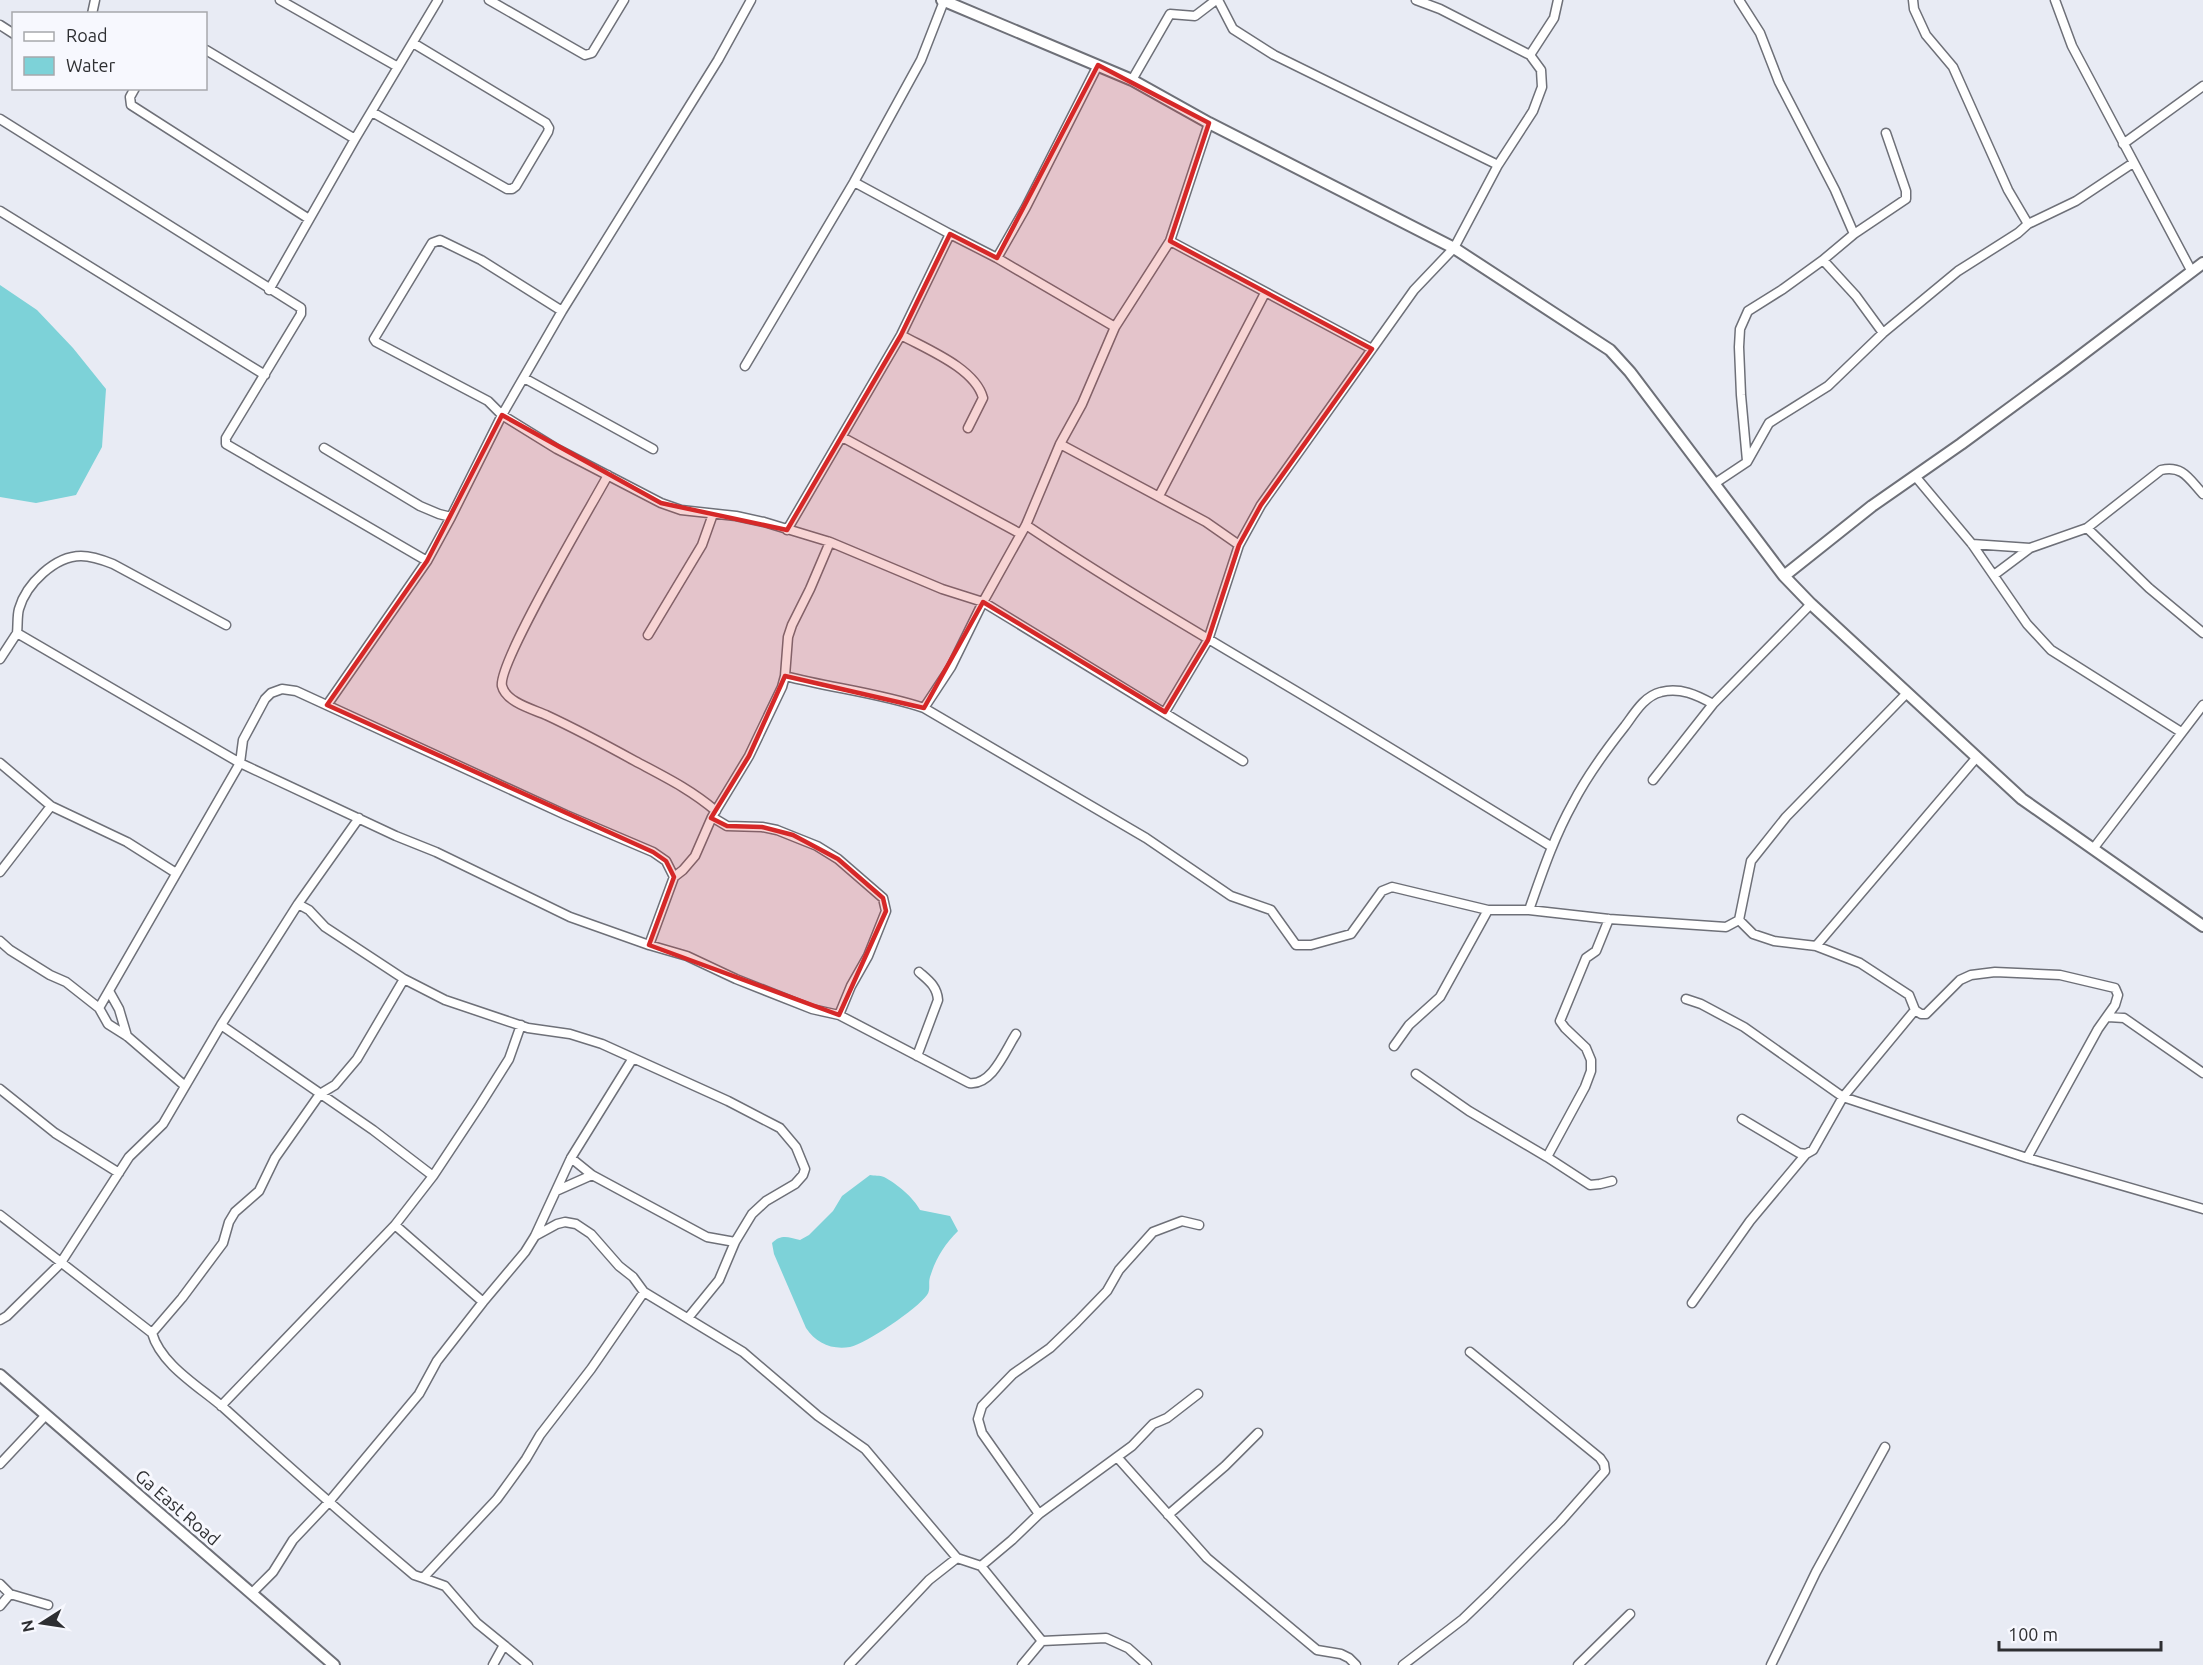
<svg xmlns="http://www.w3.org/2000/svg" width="2203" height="1665" viewBox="0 0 2203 1665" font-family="Ubuntu,sans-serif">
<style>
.water{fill:#7dd2d8}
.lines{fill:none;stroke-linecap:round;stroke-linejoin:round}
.minor-casing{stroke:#6e7078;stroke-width:11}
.tertiary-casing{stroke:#6e7078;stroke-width:14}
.minor{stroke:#fff;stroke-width:8}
.tertiary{stroke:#fff;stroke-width:10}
.marked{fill:#d62828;fill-opacity:0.2;stroke:#d62828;stroke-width:4.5;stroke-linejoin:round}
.labels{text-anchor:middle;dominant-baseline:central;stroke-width:6;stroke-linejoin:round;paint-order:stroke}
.street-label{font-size:18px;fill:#2e2f32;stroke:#f7f8fe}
</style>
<rect width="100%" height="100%" fill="#e8ebf4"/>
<!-- water -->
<path class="water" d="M0,285L37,310L73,348L106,389L102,447L76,495L36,503L0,497Z
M870,1175C874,1176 880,1175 884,1177C896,1183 914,1198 920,1210L950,1216L958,1231C944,1245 936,1258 930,1277C928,1284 931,1289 927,1295C917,1309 867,1343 850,1347C831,1350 816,1343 806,1328L774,1254L772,1243C781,1234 788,1237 800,1240L809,1235L833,1211L842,1196Z"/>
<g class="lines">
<!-- minor casing -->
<g class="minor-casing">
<path id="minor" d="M280,0L398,67
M489,0L585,55L592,53L624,0
M1218,0L1233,29L1274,55L1498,165
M1416,0L1440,9L1530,55
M1739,0L1760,33L1779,82L1835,190L1854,234
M1913,0L1914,9L1926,35L1953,67L2008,190L2028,224
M2055,0L2072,46L2192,272
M92,14L95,0
M0,25L14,34
M206,50L355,139
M1132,80L1170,14L1195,16L1216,0
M135,88L130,97L131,105L309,219
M372,112L507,189H512L516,186L548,132L549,128L546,123L413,43
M0,119L301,308V314L226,438V444L427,561
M2123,144L2203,86
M854,182L950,234
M0,211L265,375
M1170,241L1372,349
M997,258L1026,207L1098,65
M1823,260L1856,296L1883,333
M269,290L355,139L438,0
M562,311L481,260L440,240L432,243L374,339L376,342L488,401L502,415L557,449L661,503L681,510L736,516L764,522L830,542L942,589L983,602L1243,761
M901,335C926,349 975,368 983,398L968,428
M745,366L854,182L921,60L944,1
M524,378L653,449
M842,437L1021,534
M1060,444L1206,522L1239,545
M324,448L420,506L439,514L451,517
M1747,461L1741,395L1739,347L1740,329L1748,311L1783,289L1823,260L1854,234L1906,199V191L1886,133
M608,475C592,505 497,664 502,686C506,702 532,709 546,715C576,729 606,745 635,761C665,777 690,789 716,811
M1915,476L1972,544L2027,624L2051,650L2181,732
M1714,484L1747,462L1769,423L1828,386L1883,333L1958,271L2018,233L2028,224L2076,201L2133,163
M1159,496L1265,293
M1026,525C1108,580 1193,630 1279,681C1370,735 1461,791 1552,847
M2087,528L2149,588L2203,633
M787,530L901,335L950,234L997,258L1115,327
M1972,544L2030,548
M1994,575L2030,548L2087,528L2161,470C2183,465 2189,479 2203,494
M17,633C18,625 17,616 19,609C26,584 55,556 81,556C91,556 103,560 113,564L226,625
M648,635L702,545L713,514
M0,659L17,633L240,763L243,740L265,699L271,693L282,689L296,691L566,815L653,852L666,861L674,877
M785,676C831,688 879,693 924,708L951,667L983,602L1026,525L1060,444L1082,404L1115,327L1170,241L1209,123
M327,705L427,561L451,517L502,415L562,311L718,60L751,0
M924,708L1146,838L1231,896L1271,910L1296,945H1311L1351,934L1382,891L1392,887L1488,910H1529L1609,919L1726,927L1739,920L1751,861L1786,817L1907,693
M1165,712L1208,640L1239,545L1261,505L1414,290L1454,248L1498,165L1533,111L1542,87L1541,70L1530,55L1554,18L1558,0
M0,763L51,806L127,842L176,873
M1653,780L1713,704L1811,604
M712,817L727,826L762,827L777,830L817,846L838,859L883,898L886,911L868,956L851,986L839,1015
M2093,849L2203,705
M0,872L51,806
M298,904L309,910L325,927L404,979L445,1000L528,1028L570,1034L602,1044L728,1101L780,1128L796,1147L805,1169L803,1175L795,1184L766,1201L752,1214L735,1242L719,1280L688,1318
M1529,910C1542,873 1554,837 1573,803C1587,776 1606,750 1625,726C1634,714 1644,696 1661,692C1680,687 1697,695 1713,704
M1609,919L1596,951L1586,958L1560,1021L1565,1028L1586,1048L1591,1060V1071L1585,1087L1547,1157L1590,1185L1600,1184L1612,1181
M1739,920L1753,934L1774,941L1816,946L1860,963L1909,995L1915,1010L1921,1014H1926L1960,980L1971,975L1995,972L2060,975L2115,988L2118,995L2115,1005L2098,1029L2027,1158
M0,941L10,950L50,975L66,982L99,1008L108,1024L127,1036L185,1086
M649,945L674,877L683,870L695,856L712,817L749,756L782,687L785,676L788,637L792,625L810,589L830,542
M1816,946L1977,757
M109,991L119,1009L127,1036
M1686,999L1701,1004L1744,1027L1843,1097L2027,1158L2203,1209
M99,1008L240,763L396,836L436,852L570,917L649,945L687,956L736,979L812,1009L839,1015L969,1083C992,1086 1005,1051 1016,1034
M2108,1017L2124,1018L2203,1073
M221,1025L373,1130L433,1176
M1394,1046L1409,1025L1440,997L1488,910
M917,1056L938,1000C937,986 928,980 919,972
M1416,1074L1469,1111L1547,1157
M0,1089L55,1133L119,1173
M1742,1119L1799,1153L1806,1154
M571,1158L592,1175L707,1237L735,1242
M556,1191L592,1175
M0,1215L152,1333L182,1298L223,1243L229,1222L235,1212L259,1191L275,1158L320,1094L335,1085L357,1059L404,979
M395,1225L483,1302
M535,1236L557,1224L565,1222L576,1224L591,1234L619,1266L633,1277L644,1292L743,1352L818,1416L865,1449L957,1558L981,1566L1042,1641L1022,1665
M1692,1303L1750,1221L1806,1154L1813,1150L1843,1097L1915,1010
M0,1320L7,1316L60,1264L129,1157L163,1124L221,1025L298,904L359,818
M152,1333C161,1365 200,1387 224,1408C287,1465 350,1521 414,1575L423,1578
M221,1406L395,1225L433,1176L480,1105L509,1059L521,1025
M1117,1457L1207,1558L1317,1650L1341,1654L1349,1658L1356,1665
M0,1464L46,1415
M1039,1514L982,1433L978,1419L982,1406L1013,1374L1050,1348L1077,1322L1107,1291L1119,1270L1153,1232L1182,1221L1199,1225
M1168,1515L1225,1466L1258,1433
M981,1566L1012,1540L1039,1514L1132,1446L1153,1424L1167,1418L1198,1394
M0,1584L10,1594L48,1605
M252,1593L273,1572L293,1540L328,1503L419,1394L437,1361L483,1302L525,1252L535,1236L571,1158L633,1058
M0,1606L10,1594
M1042,1641L1106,1638L1128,1648L1147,1665
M504,1645L528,1665
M493,1665L504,1645L477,1623L445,1586L423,1578L497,1499L526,1459L540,1435L591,1369L644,1292
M849,1665L929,1580L957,1558
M1403,1665L1463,1619L1490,1593L1560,1522L1605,1471L1604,1464L1600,1458L1470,1352
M1578,1665L1630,1614
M1771,1665L1816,1572L1885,1447"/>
</g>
<!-- tertiary casing -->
<g class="tertiary-casing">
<path id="tertiary" d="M942,0L1132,80L1209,123L1454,248L1610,350L1630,372L1784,576L1872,506L1961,444L2063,369L2203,263
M1784,576L1811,604L2022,799L2203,926
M0,1375L334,1665"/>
</g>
<!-- minor -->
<use href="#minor" class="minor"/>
<!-- tertiary -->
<use href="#tertiary" class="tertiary"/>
</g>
<!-- marked area -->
<path class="marked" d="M1098,65L1209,123L1170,241L1372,349L1261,505L1239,545L1208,640L1165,712L983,602L924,708L785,676L749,756L711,818L727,826L762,827L793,835L838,859L883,898L886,911L839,1015L649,945L674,877L666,861L653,852L327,705L427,561L502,415L661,503L787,530L901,335L950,234L997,258Z"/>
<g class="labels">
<!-- street labels -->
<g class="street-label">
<text transform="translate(178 1507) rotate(41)">Ga East Road</text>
</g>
</g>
<!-- legend -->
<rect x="12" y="12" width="195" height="78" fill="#f7f8fe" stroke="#a7a8ac" stroke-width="1.5"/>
<rect x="24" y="32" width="30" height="9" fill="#ffffff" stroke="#a7a8ac" stroke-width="1.5"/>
<text x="66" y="42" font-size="18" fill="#2e2f32">Road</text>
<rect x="24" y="57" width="30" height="18" fill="#7dd2d8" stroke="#a7a8ac" stroke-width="1.5"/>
<text x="66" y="72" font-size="18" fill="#2e2f32">Water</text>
<!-- north arrow -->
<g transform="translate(42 1623) rotate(258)" stroke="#f7f8fe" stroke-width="4.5" paint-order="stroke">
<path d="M0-4.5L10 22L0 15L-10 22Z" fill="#2e2f32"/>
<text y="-9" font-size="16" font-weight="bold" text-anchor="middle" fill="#2e2f32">N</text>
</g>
<!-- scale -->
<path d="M1999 1641v9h162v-9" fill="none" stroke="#2e2f32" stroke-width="3"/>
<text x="2008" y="1641" font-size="18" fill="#2e2f32" stroke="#f7f8fe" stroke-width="4.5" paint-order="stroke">100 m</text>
</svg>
